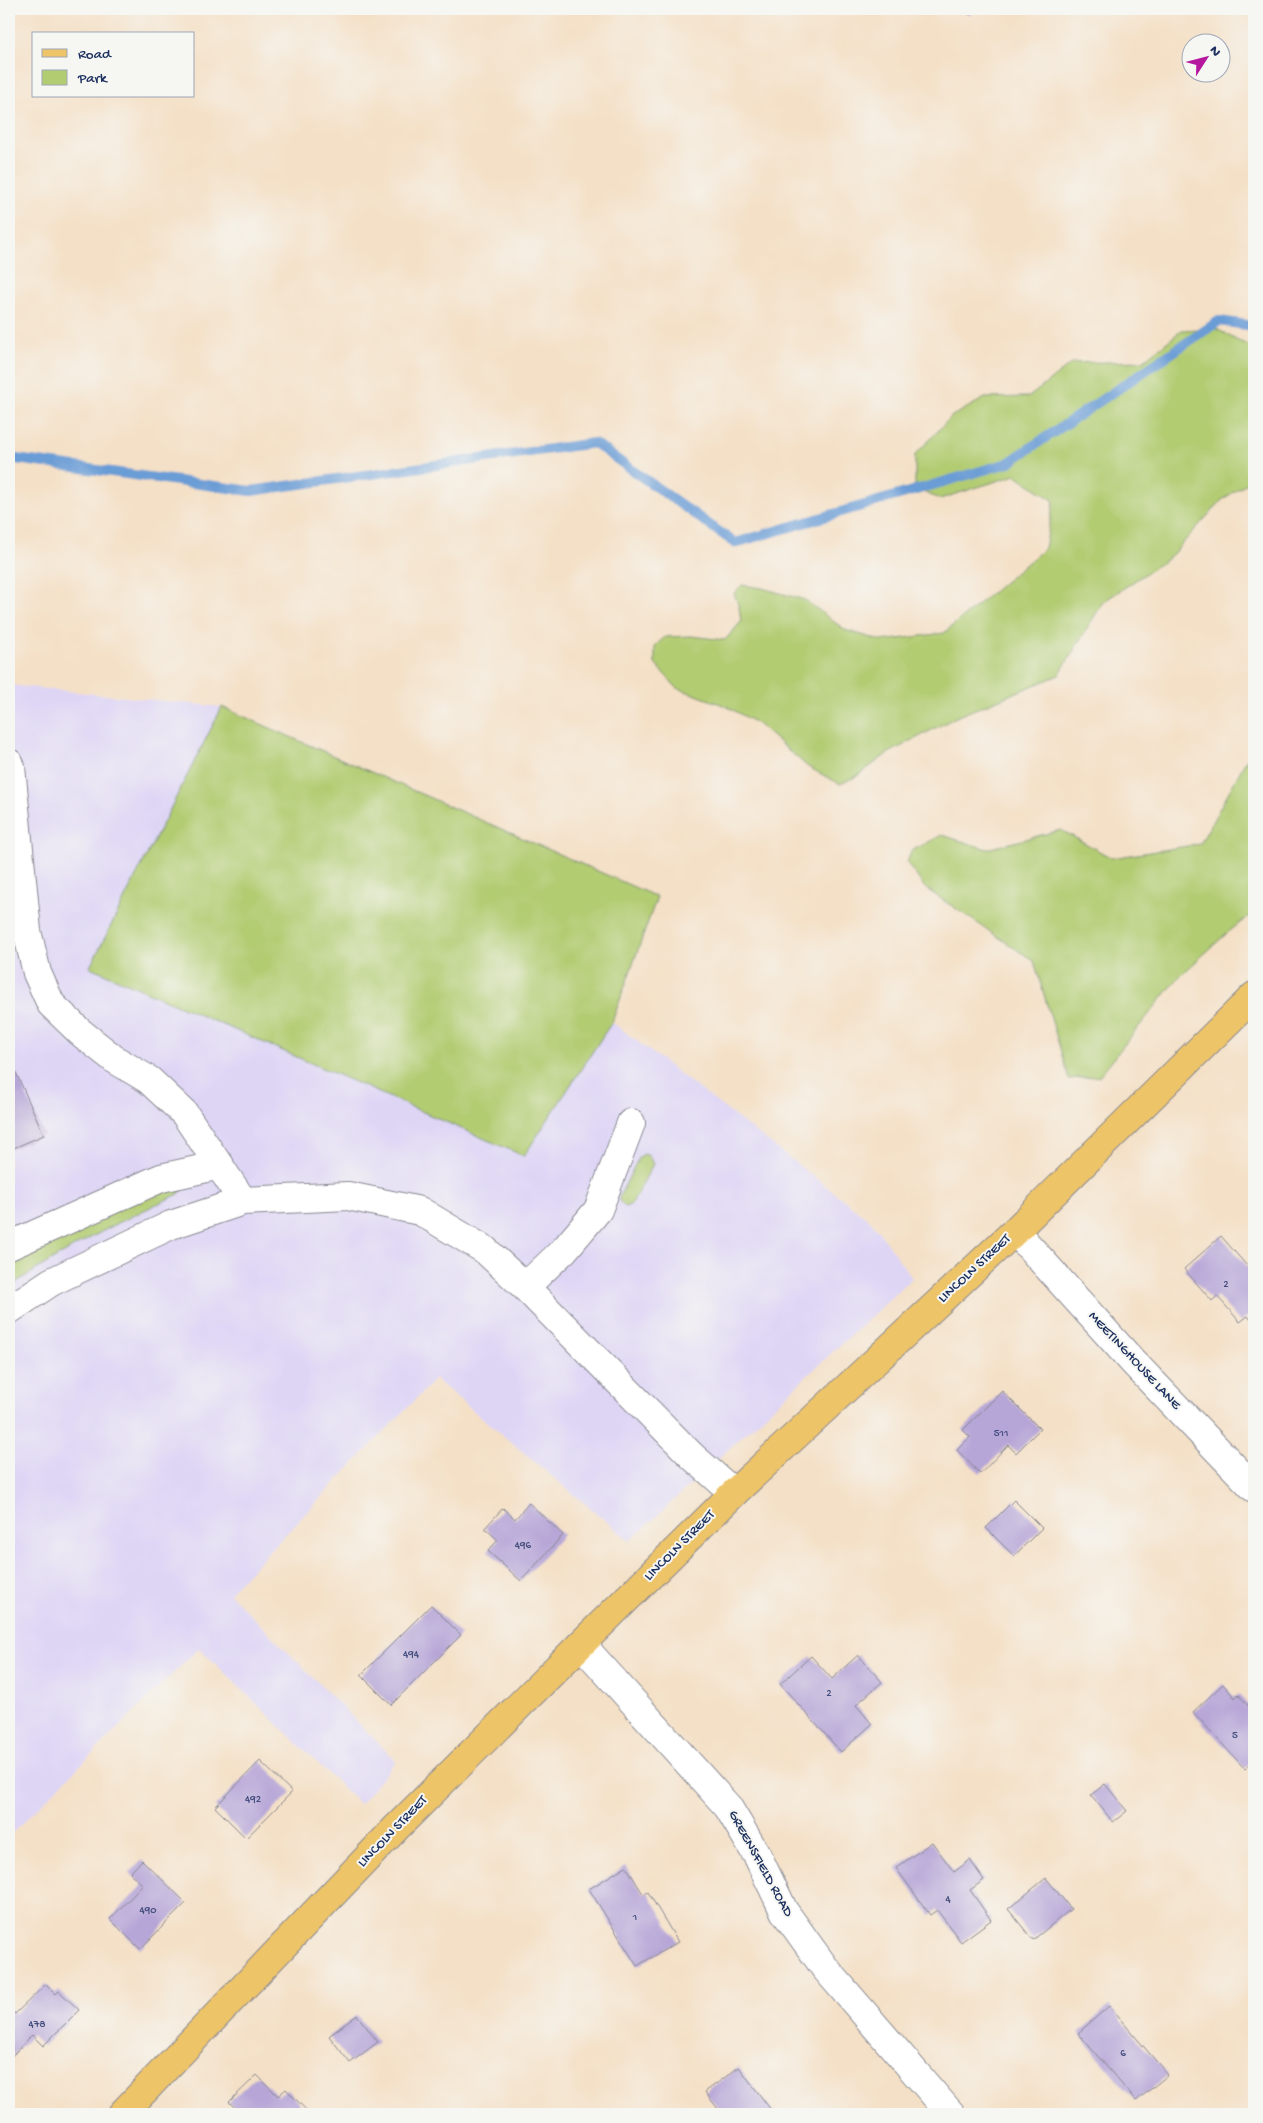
<svg xmlns="http://www.w3.org/2000/svg" width="1263" height="2123" viewBox="0 0 1263 2123" font-family="'Gochi Hand',sans-serif">
<style>
.built{fill:#ded5f5}
.green{fill:#b2cc72;stroke:#667e68}
.lines{fill:none;stroke-linecap:round;stroke-linejoin:round}
.stream{stroke:#6a9cd5;stroke-width:10}
.building{fill:#b6a5d7}
.minor-casing{stroke:#888892;stroke-width:30}
.major-casing{stroke:#888892;stroke-width:30}
.minor{stroke:#fff;stroke-width:28}
.major{stroke:#eec469;stroke-width:28}
.labels{text-anchor:middle;dominant-baseline:central;stroke-width:4;stroke-linejoin:round;paint-order:stroke}
.number-label{font-size:11px;fill:#424c7c}
.street-label{font-size:14px;fill:#1b2f5e;stroke:#f6f6f2}
</style>
<rect width="100%" height="100%" fill="#f6f6f2"/>
<filter id="ink" filterUnits="userSpaceOnUse"><feTurbulence type="fractalNoise" baseFrequency=".02" numOctaves="2"/><feDisplacementMap in="SourceGraphic" scale="10" xChannelSelector="R" yChannelSelector="G"/><feConvolveMatrix kernelMatrix="1 2 1 2 8 2 1 2 1" color-interpolation-filters="sRGB"/></filter>
<filter id="wash" filterUnits="userSpaceOnUse"><feTurbulence type="fractalNoise" baseFrequency=".0096" numOctaves="4" result="noise"/><feDisplacementMap in="SourceGraphic" scale="20" xChannelSelector="R" yChannelSelector="G"/><feGaussianBlur stdDeviation="1.12" result="paint"/><feColorMatrix in="noise" values="0 0 0 0 0 0 0 0 0 0 0 0 0 0 0 0 0 1.4 0 .05"/><feComposite in="paint" operator="in"/></filter>
<g filter="url(#wash)">
<rect width="100%" height="100%" fill="#f4e0c6"/>
<!-- built -->
<path class="built" d="M9,685L222,707L657,897L612,1022L871,1221L912,1278L630,1541L435,1379L229,1593L396,1761L360,1804L199,1648L9,1836Z"/>
<!-- green -->
<path class="green" d="M1215,328L1238,341L1254,347V478L1222,500L1170,557L1103,602L1059,675L958,716L887,754L857,776L840,784L808,767L758,724L726,706L677,688L655,664V646L665,637L691,636L725,640L741,622L739,607L734,593L742,585L762,588L805,600L845,630L882,641L944,633L1045,548L1054,501L1016,475L940,499L915,489V455L952,416L985,398L1029,397L1072,363L1143,361L1182,330Z
M222,707L657,897L612,1022L524,1156L90,967Z
M1254,752V912L1226,934L1179,977L1099,1076L1069,1079L1034,961L925,888L907,863L911,851L942,835L987,849L1061,830L1112,858L1200,844L1249,755Z
M644,1154L649,1156L653,1164L632,1204L625,1207L619,1201V1197L639,1157Z
M180,1186L182,1189L179,1194C118,1221 64,1251 9,1287V1257L138,1198Z"/>
<g class="lines">
<!-- stream -->
<path class="stream" d="M9,458L251,491L594,443L735,543L1008,463L1219,321L1254,326"/>
</g>
<g id="blocks">
<!-- building -->
<path class="building" d="M963,9H975L970,15Z
M9,1057L44,1135L9,1150Z
M1221,1236L1254,1274V1324L1248,1316L1240,1322L1217,1296L1212,1301L1184,1269Z
M1002,1391L1040,1429L1016,1453L1008,1445L980,1474L957,1450L970,1437L963,1430Z
M1014,1500L1042,1528L1014,1556L986,1528Z
M529,1503L563,1535L521,1581L488,1551L498,1540L485,1528L503,1508L515,1519Z
M431,1605L461,1635L391,1705L361,1675Z
M858,1655L882,1682L856,1705L872,1724L841,1752L780,1684L811,1656L832,1679Z
M1223,1684L1235,1698L1238,1694L1254,1712V1761L1245,1769L1193,1712Z
M260,1761L292,1792L246,1838L215,1807Z
M1105,1784L1127,1811L1113,1822L1091,1795Z
M932,1842L954,1872L970,1860L984,1880L970,1890L991,1920L961,1942L937,1910L930,1915L896,1868Z
M142,1860L186,1903L140,1949L110,1919L143,1885L130,1873Z
M626,1866L643,1894L648,1892L678,1942L637,1966L589,1889Z
M1046,1878L1071,1909L1033,1940L1008,1909Z
M46,1984L56,1994L59,1991L79,2010L43,2046L32,2035L11,2057L9,2054V2008L15,2014Z
M1109,2006L1168,2075L1136,2101L1078,2033Z
M357,2015L378,2042L350,2063L329,2036Z
M739,2067L774,2114H722L705,2092Z
M257,2075L278,2096L286,2089L310,2114H242L229,2102Z"/>
</g>
</g>
<g filter="url(#ink)">
<use href="#blocks" fill-opacity="0" stroke="#888892" stroke-width="1"/>
<g class="lines">
<!-- minor casing -->
<g class="minor-casing">
<path id="minor" d="M9,763L11,767L27,931L37,973L51,1004L80,1032L114,1059L149,1080L184,1113L243,1201
M1015,1231L1133,1362L1254,1488
M9,1246L161,1178L220,1165
M525,1287L565,1249L598,1210L631,1123
M9,1310L51,1282L171,1225L243,1201L348,1196L420,1211L485,1250L525,1287L692,1456L734,1493
M581,1644L728,1807L758,1857L784,1911L825,1968L951,2114"/>
</g>
<!-- major casing -->
<g class="major-casing">
<path id="major" d="M122,2114L396,1828L581,1644L734,1493L1015,1231L1254,996"/>
</g>
<!-- minor -->
<use href="#minor" class="minor"/>
<!-- major -->
<use href="#major" class="major"/>
</g>
</g>
<g class="labels">
<!-- number labels -->
<g class="number-label">
<text x="1226" y="1285">2</text>
<text x="1001" y="1434">511</text>
<text x="523" y="1546">496</text>
<text x="411" y="1655">494</text>
<text x="829" y="1694">2</text>
<text x="1235" y="1736">5</text>
<text x="253" y="1800">492</text>
<text x="948" y="1900">4</text>
<text x="148" y="1911">490</text>
<text x="635" y="1918">1</text>
<text x="37" y="2025">478</text>
<text x="1123" y="2054">6</text>
</g>
<!-- street labels -->
<g class="street-label">
<text transform="translate(975 1269) rotate(-43)">LINCOLN STREET</text>
<text transform="translate(1134 1361) rotate(47)">MEETINGHOUSE LANE</text>
<text transform="translate(680 1546) rotate(-45)">LINCOLN STREET</text>
<text transform="translate(393 1832) rotate(-46)">LINCOLN STREET</text>
<text transform="translate(760 1864) rotate(61)">GREENSFIELD ROAD</text>
</g>
</g>
<!-- margin -->
<rect width="1263" height="2123" fill="none" stroke="#f6f6f2" stroke-width="30"/>
<!-- legend -->
<rect x="32" y="32" width="162" height="65" fill="#f6f6f2" stroke="#9ea6b7"/>
<rect x="42" y="49" width="25" height="8" fill="#eec469" stroke="#9ea6b7"/>
<text x="78" y="58" font-size="15" fill="#1b2f5e">Road</text>
<rect x="42" y="70" width="25" height="15" fill="#b2cc72" stroke="#9ea6b7"/>
<text x="78" y="82" font-size="15" fill="#1b2f5e">Park</text>
<!-- north arrow -->
<g transform="translate(1206 58) rotate(54)"><circle r="24" fill="#f6f6f2" stroke="#9ea6b7"/>
<path d="M0-4L9 19L0 12L-9 19Z" fill="#b5179e"/>
<text y="-8" font-size="14" font-weight="bold" text-anchor="middle" fill="#1b2f5e">N</text>
</g>
</svg>
